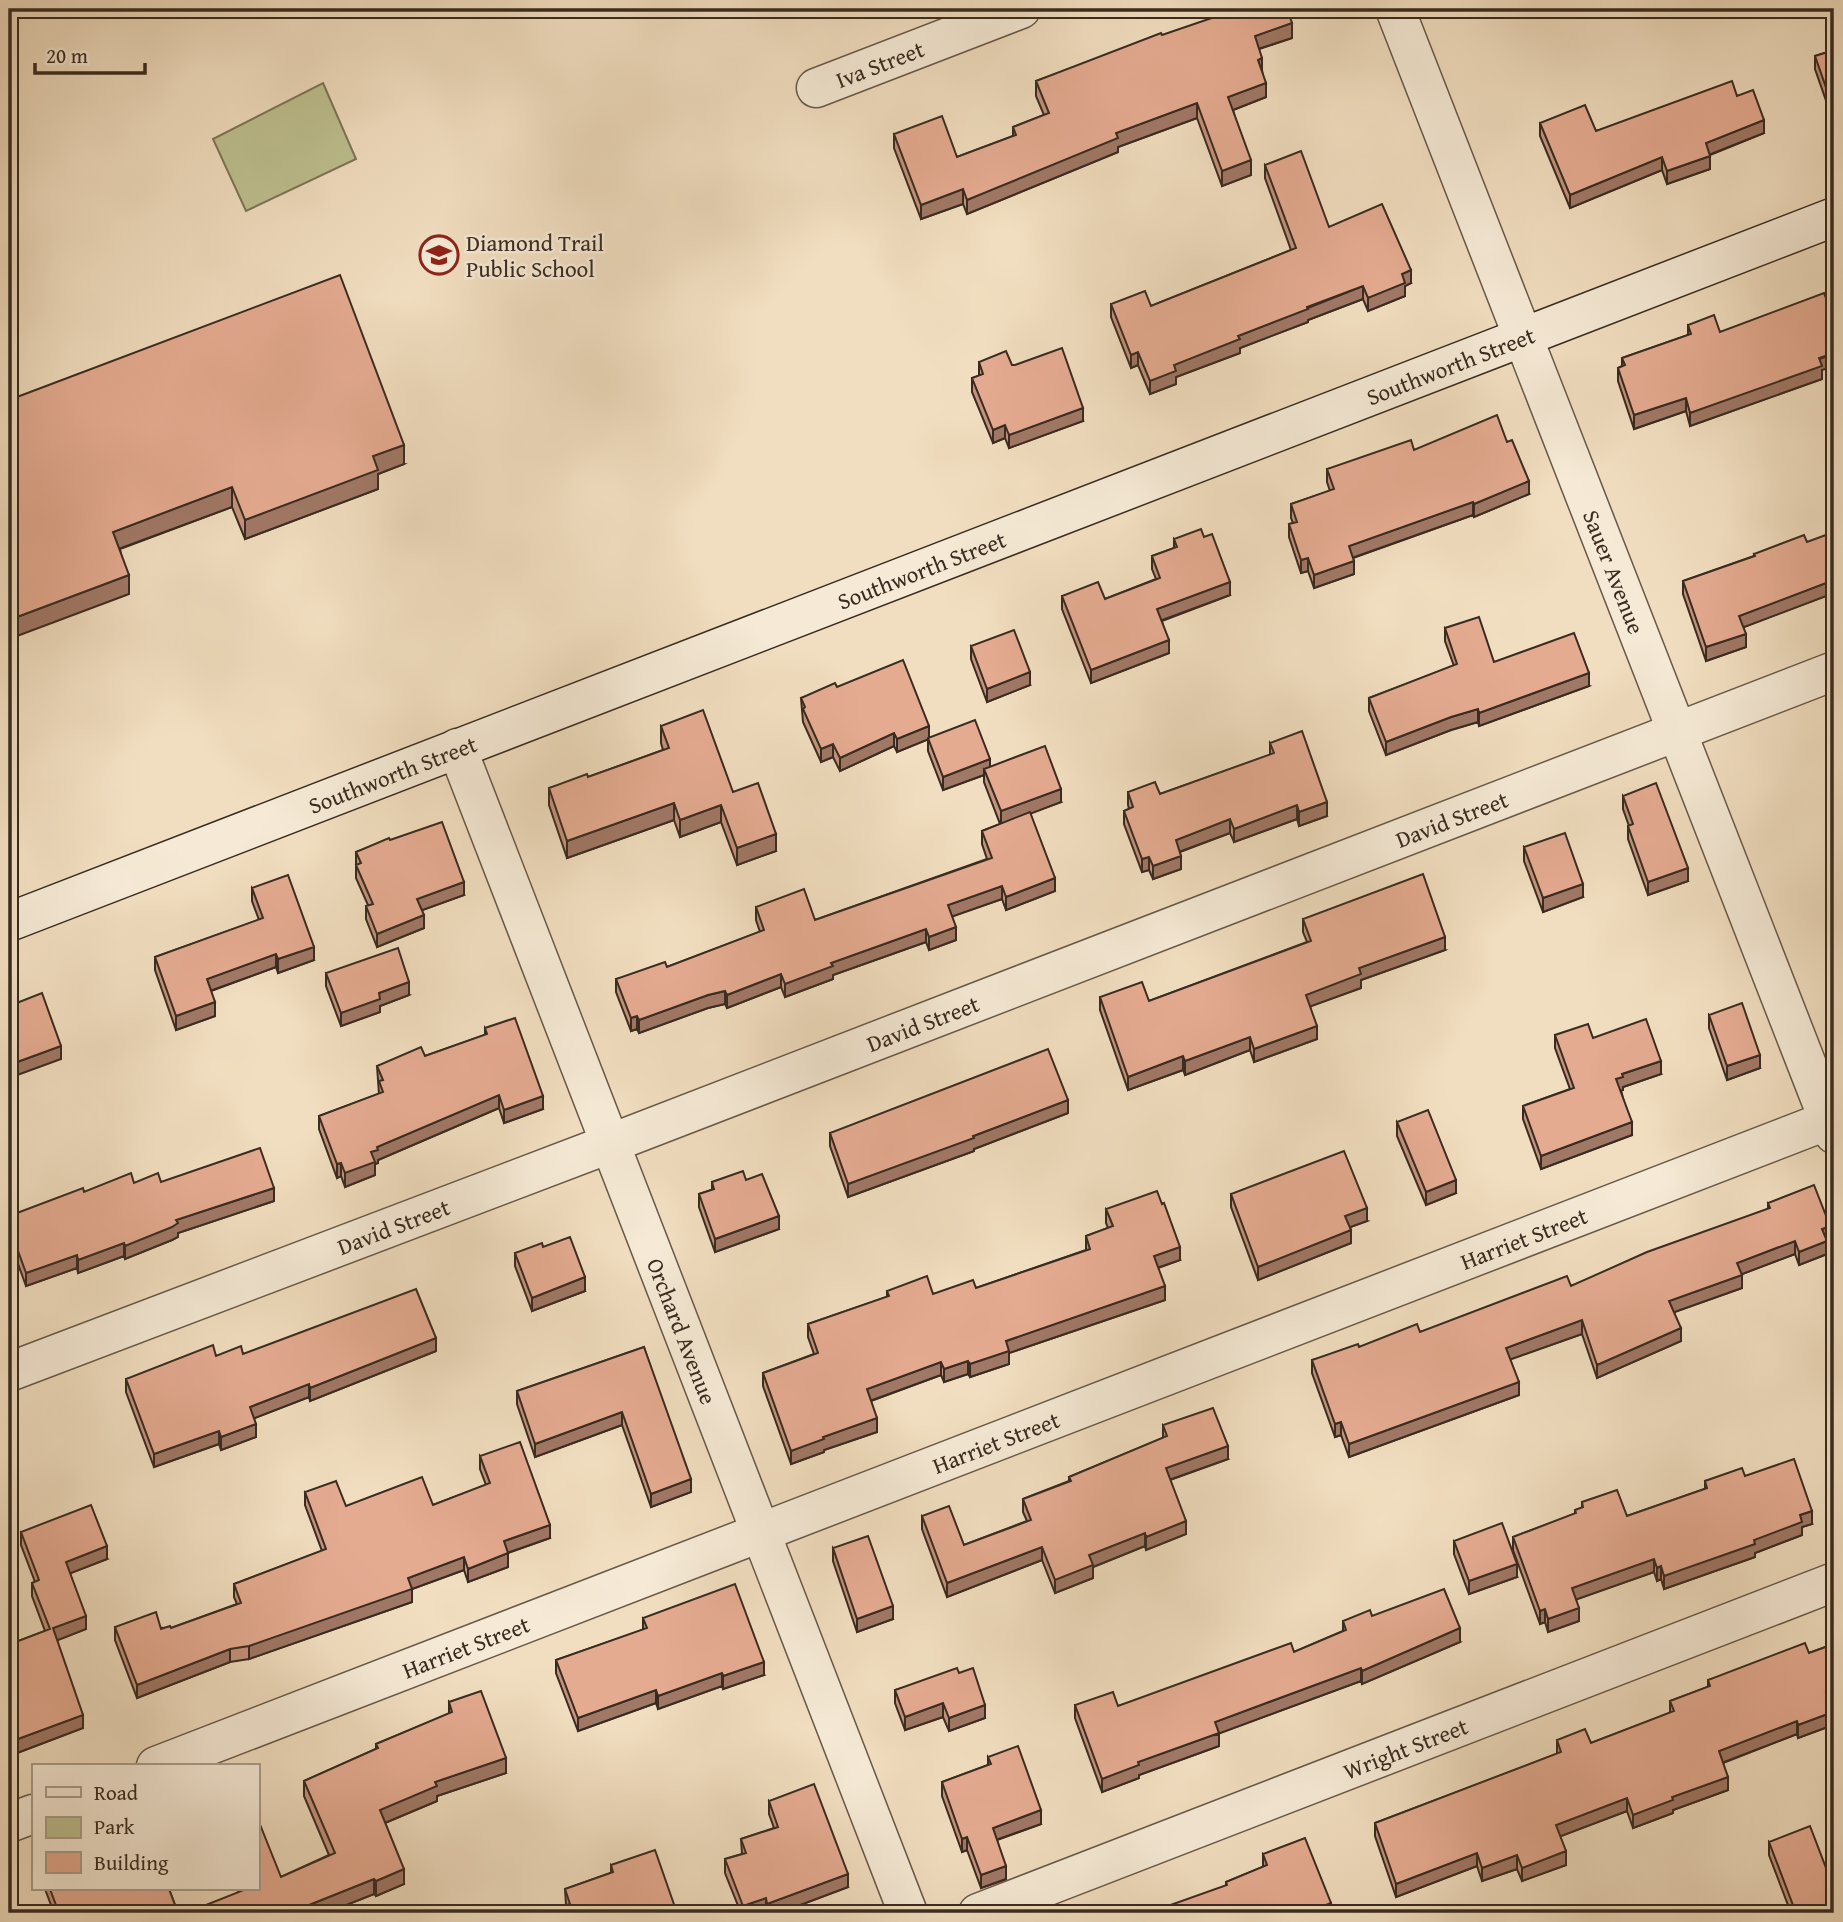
<svg xmlns="http://www.w3.org/2000/svg" width="1843" height="1922" viewBox="0 0 1843 1922" font-family="'Gentium Book Plus',serif">
<style>
.green{fill:#bec090;stroke:#7c7658;stroke-width:2}
.lines{fill:none;stroke-linecap:round;stroke-linejoin:round}
.minor-casing{stroke:#675848;stroke-width:41}
.secondary-casing{stroke:#392b20;stroke-width:41}
.minor{stroke:#f6ead6;stroke-width:38}
.secondary{stroke:#f6ead6;stroke-width:38}
.wall{fill:#c5937d;stroke:#392b20;stroke-width:2}
.shaded-wall{fill:#a07866;stroke:#392b20;stroke-width:2}
.building{fill:#e5ab91;stroke:#392b20;stroke-width:2}
.labels{text-anchor:middle;dominant-baseline:central;stroke-width:5;stroke-linejoin:round;paint-order:stroke}
.street-label{font-size:23px;fill:#392b20;stroke:#f6ead6}
.poi-label{font-size:23px;fill:#392b20;stroke:#f6ead6;text-anchor:start}
</style>
<rect width="100%" height="100%" fill="#f1dec0"/>
<filter id="stains"><feTurbulence type="fractalNoise" baseFrequency=".00286" numOctaves="4"/><feColorMatrix values="0 0 0 0 .2 0 0 0 0 .09 0 0 0 0 .02 0 0 0 .5 -.17"/></filter>
<radialGradient id="worn" r=".72"><stop offset=".6" stop-color="#630" stop-opacity="0"/><stop offset="1" stop-color="#630" stop-opacity=".3"/></radialGradient>
<!-- green -->
<path class="green" d="M323,83L356,159L246,211L213,139Z"/>
<g class="lines">
<!-- minor casing -->
<g class="minor-casing">
<g id="minor">
<path id="s1" d="M1395,9L1834,1134"/>
<path id="s2" d="M816,88L1021,9"/>
<path id="s3" d="M457,748L908,1913"/>
<path id="s4" d="M9,1372L609,1144L1834,671"/>
<path id="s5" d="M156,1766L1834,1118"/>
<path d="M9,1823L33,1814"/>
<path id="s6" d="M978,1913L1834,1582"/>
</g>
</g>
<!-- secondary casing -->
<g class="secondary-casing">
<g id="secondary">
<path id="s7" d="M9,922L1834,217"/>
</g>
</g>
<!-- minor -->
<use href="#minor" class="minor"/>
<!-- secondary -->
<use href="#secondary" class="secondary"/>
</g>
<!-- wall -->
<path class="wall" d="M1162,35L1292,38L1259,49L1266,97L1233,110L1251,175L1222,186L1197,118L1118,147V152L967,214L963,204L921,219L894,148V134L957,157L1013,136V127L1044,115L1036,96V81Z
M1834,50V111L1830,112L1815,69V56Z
M1737,96L1764,133L1710,155V169L1667,184L1662,170L1570,208L1540,136V123L1596,131Z
M1265,165L1329,227L1411,283L1405,286V296L1368,311L1363,299L1308,320V322L1240,348V353L1176,377V384L1150,394L1138,365L1131,368L1111,317V304L1151,306L1291,250L1265,178Z
M1688,325L1720,332L1822,370V379L1690,426L1686,411L1634,429L1618,381V368L1622,366V358L1688,335Z
M979,362L1012,365L1083,421L1009,448L1005,438L993,443L972,392V378L979,376Z
M9,400L404,464L378,474V489L245,539L232,507L120,549L129,594Z
M1414,450L1529,494L1474,517L1473,515L1353,558L1354,574L1314,588L1308,571L1301,573L1289,537V524L1293,523L1291,518V504L1330,491L1327,482V469Z
M1174,539L1230,595L1162,621L1169,653L1091,683L1062,609V596L1105,599L1156,579L1152,569V556L1174,548Z
M1754,554L1834,593L1743,627L1746,647L1706,661L1683,594V581L1754,556Z
M1445,628L1494,662L1589,686L1479,726L1478,722L1451,730L1386,755L1369,711V698L1454,666L1445,641Z
M971,646L1030,685L987,702L971,659Z
M837,687L929,737L1061,802L1030,813L1055,891L1006,910L1002,899L952,916L956,940L929,950L926,942L833,975V979L785,997L781,987L727,1008L725,1004L708,1008L639,1033L637,1029L631,1031L616,992V979L667,967L760,932L756,920V907L815,920L987,859L982,844V831L1000,824L984,782V775L943,790L928,751V739L897,752L894,746L840,771L833,757L821,762L803,722L801,698Z
M661,726L733,792L776,851L737,865L721,822L680,837L674,820L567,858L549,805V788L588,777L663,750L661,743Z
M1270,743L1327,816L1299,826L1297,819L1234,842L1230,833L1180,852L1181,869L1153,879L1149,870L1142,872L1124,824V811L1129,809L1128,805V792L1160,794L1270,755Z
M1623,796L1688,881L1648,895L1628,839V826H1629L1623,809Z
M390,840L464,895L422,910L424,928L377,947L366,919V906L368,905L356,878V852Z
M1524,847L1583,897L1543,912L1524,861Z
M1834,852V884L1830,873V854Z
M252,888L314,960L278,973L276,967L211,991L215,1016L176,1030L155,970V957L259,920L252,901Z
M1303,919L1445,950L1361,980V988L1310,1006L1317,1039L1254,1062L1250,1050L1185,1075L1183,1070L1128,1090L1100,1010V997L1149,1001L1307,942L1303,932Z
M326,973L409,995L380,1006V1012L341,1026L326,986Z
M1709,1015L1760,1068L1727,1080L1709,1028Z
M485,1028L543,1109L504,1123L499,1108L378,1160V1163L375,1164V1175L345,1187L341,1176L337,1178L319,1129V1116L379,1094L377,1066L425,1056L485,1035Z
M1555,1035L1593,1038L1661,1074L1623,1087V1090H1621L1632,1135L1541,1169L1523,1119V1106L1570,1089L1555,1048Z
M1068,1113L974,1149V1151L848,1197L830,1146V1133Z
M1397,1122L1456,1193L1426,1205L1397,1136Z
M746,1180L779,1229L715,1252L699,1207V1194L712,1190V1182Z
M161,1182L274,1201L178,1233V1237L172,1240L125,1259L124,1256L78,1273L77,1268L26,1286L9,1239V1216L84,1192L134,1183Z
M1231,1194L1367,1221L1350,1227L1351,1243L1258,1280L1231,1207Z
M1768,1203L1830,1239L1826,1240L1827,1254L1799,1265L1795,1254L1742,1274V1288L1674,1312L1681,1341L1597,1378L1582,1334L1510,1359L1519,1395L1349,1457L1341,1435L1335,1437L1312,1373V1360L1359,1347L1420,1332L1571,1286L1768,1209Z
M1106,1209L1180,1260L1158,1268L1165,1300L1009,1353V1364L970,1377L968,1374L944,1382L941,1375L871,1401L877,1432L824,1450V1452L791,1464L763,1386V1373L814,1354L808,1337V1324L887,1297V1291L933,1294L976,1288L1086,1250V1236L1108,1228L1106,1223Z
M543,1247L585,1291L532,1311L515,1266V1253Z
M644,1347L691,1492L651,1507L622,1425L535,1457L517,1404V1391Z
M436,1351L310,1401L309,1397L254,1418L256,1437L221,1450L219,1444L154,1467L126,1392V1379L216,1356L243,1354Z
M1163,1425L1228,1459L1170,1480L1186,1534L1146,1550L1145,1546L1093,1567V1578L1055,1593L1042,1560L947,1597L922,1529V1516L964,1545L1027,1521L1023,1512V1499L1069,1481V1477L1163,1438Z
M480,1456L550,1538L508,1553V1567L468,1582L464,1570L412,1589V1602L249,1659L230,1662L137,1698L115,1640V1627L171,1628L237,1604L234,1597V1584L322,1551L305,1505V1492L346,1506L433,1505L486,1485L480,1469Z
M1745,1476L1812,1524L1802,1527V1535L1755,1553V1557L1664,1589L1661,1579L1657,1581L1654,1572L1576,1599L1579,1621L1548,1632L1545,1622L1540,1624L1513,1550V1537L1575,1514V1510L1582,1508V1502L1627,1516L1705,1489V1481Z
M21,1532L107,1559L70,1573L86,1629L57,1640L83,1728L17,1753V1757L13,1643L45,1631L32,1596V1583L35,1582L21,1545Z
M1454,1541L1517,1577L1469,1594L1454,1554Z
M833,1548L893,1619L857,1632L833,1561Z
M1372,1616L1460,1642L1362,1684L1361,1681L1219,1733V1746L1139,1775V1778L1102,1792L1075,1718V1705L1118,1706L1294,1652L1343,1631V1621Z
M643,1618L764,1675L723,1689L722,1686L658,1709L656,1703L578,1731L556,1673V1660L643,1630Z
M1834,1644V1703L1830,1704L1833,1725L1798,1738L1797,1734L1723,1763L1728,1790L1673,1810V1813L1633,1828L1627,1811L1560,1836L1566,1865L1522,1881L1517,1869L1482,1881L1477,1866L1396,1897L1375,1836V1823L1557,1754V1740L1591,1743L1670,1713V1701L1708,1687V1680L1809,1653Z
M959,1673L985,1718L949,1731L943,1717L905,1730L895,1703V1690Z
M449,1702L506,1773L437,1796V1801L385,1823L404,1884L376,1896L374,1894L326,1913H186L239,1893L237,1889H257L281,1877L329,1855L304,1796V1781L376,1749V1744L449,1714Z
M988,1757L1041,1824L997,1840L1006,1879L981,1888L967,1850L962,1852L942,1796V1782L988,1765Z
M769,1801L848,1887L779,1913H766V1911L760,1913H741L725,1873V1859L742,1854L741,1839L774,1828L769,1814Z
M1769,1842L1834,1913H1791L1769,1855Z
M1263,1854L1331,1913L1226,1886V1882L1263,1867Z
M611,1865L677,1913L566,1905L565,1889L611,1873Z
M45,1889H169L178,1913H54Z"/>
<!-- shaded-wall -->
<path class="shaded-wall" d="M1292,23V38L1255,50V36Z
M1262,58V73L1258,60Z
M1266,83V97L1228,112V97Z
M1834,98V111L1830,112V99Z
M1197,103V118L1118,147V152L967,214V200L1116,133Z
M1764,120V133L1706,156V143Z
M1710,156V169L1667,184V171Z
M1662,157V170L1570,208V195Z
M1251,160V175L1222,186V171Z
M963,189V204L921,219V205Z
M1411,270V283L1405,286V296L1368,311V298L1402,274Z
M1363,286V299L1308,320V322L1240,348V353L1176,377V384L1150,394V381L1174,365L1238,336Z
M1138,352V365L1131,368V355Z
M1834,353V366L1822,370V379L1690,426V413Z
M1686,398V411L1634,429V415Z
M1083,408V421L1009,448V435Z
M1005,425V438L993,443V430Z
M404,445V464L378,474V489L245,539V520L373,456Z
M1529,481V494L1474,517V504Z
M232,487V507L113,551V532Z
M1473,502V515L1349,559V546Z
M1308,558V571L1301,573V560Z
M1354,561V574L1314,588V575Z
M129,575V594L9,639V620Z
M1834,580V593L1739,629V616Z
M1230,582V595L1157,622V609Z
M1746,634V647L1706,661V647Z
M1169,640V653L1091,683V670Z
M1030,672V685L987,702V689Z
M1589,673V686L1479,726V713Z
M1478,709V722L1451,730L1386,755V742L1451,717Z
M929,726V739L897,752V739Z
M894,733V746L840,771V758Z
M833,744V757L821,762V749Z
M990,759V772L984,769V775L943,790V777Z
M1061,789V802L1001,825V811Z
M1327,802V816L1299,826V812Z
M674,803V820L567,858V841Z
M721,805V822L680,837V820Z
M1297,805V819L1234,842V829Z
M1230,819V833L1176,853V840Z
M776,834V851L737,865V848Z
M1181,856V869L1153,879V866Z
M1149,857V870L1142,872V859Z
M1688,868V881L1648,895V882Z
M1055,878V891L1006,910V897Z
M464,882V895L417,912V899Z
M1583,884V897L1543,912V898Z
M1002,886V899L948,918V905Z
M424,915V928L377,947V934Z
M956,927V940L929,950V937Z
M926,929V942L833,975V979L785,997V984L831,963Z
M1445,937V950L1361,980V988L1306,1008V995L1359,968Z
M314,947V960L278,973V959Z
M276,954V967L207,992V979Z
M781,974V987L727,1008V995Z
M409,982V995L380,1006V1012L341,1026V1013L379,993Z
M725,991V1004L708,1008L639,1033V1020L708,995Z
M215,1002V1016L176,1030V1016Z
M637,1016V1029L631,1031V1018Z
M1317,1026V1039L1254,1062V1049Z
M1250,1037V1050L1185,1075V1061Z
M61,1046V1059L9,1078V1065Z
M1760,1055V1068L1727,1080V1066Z
M1183,1056V1070L1128,1090V1077Z
M1661,1061V1074L1623,1087V1090L1616,1092V1079L1622,1074Z
M499,1095V1108L378,1160V1163L375,1164V1175L345,1187V1173L377,1147Z
M543,1096V1109L504,1123V1110Z
M1068,1100V1113L974,1149V1151L848,1197V1184Z
M1632,1122V1135L1541,1169V1156Z
M341,1163V1176L337,1178V1164Z
M1456,1180V1193L1426,1205V1192Z
M274,1188V1201L178,1233V1237L172,1240L125,1259V1246L176,1220Z
M1367,1208V1221L1345,1229V1216Z
M779,1216V1229L715,1252V1239Z
M1830,1226V1239L1822,1242V1229Z
M1351,1230V1243L1258,1280V1267Z
M1795,1241V1254L1737,1276V1263Z
M1827,1241V1254L1799,1265V1252Z
M124,1243V1256L78,1273V1260Z
M1180,1247V1260L1154,1269V1256Z
M77,1255V1268L26,1286V1273Z
M1742,1275V1288L1669,1314V1301Z
M585,1277V1291L532,1311V1298Z
M1165,1286V1300L1009,1353V1364L970,1377V1364L1006,1341Z
M1582,1320V1334L1506,1361V1348Z
M1681,1328V1341L1597,1378V1365Z
M436,1338V1351L310,1401V1388Z
M968,1361V1374L944,1382V1369Z
M941,1362V1375L867,1402V1389Z
M1519,1382V1395L1349,1457V1444Z
M309,1384V1397L250,1420V1407Z
M622,1412V1425L535,1457V1444Z
M877,1418V1432L824,1450V1452L791,1464V1451L823,1437Z
M1341,1422V1435L1335,1437V1424Z
M256,1424V1437L221,1450V1437Z
M219,1431V1444L154,1467V1454Z
M1228,1446V1459L1166,1481V1468Z
M691,1479V1492L651,1507V1494Z
M1812,1511V1524L1802,1527V1535L1755,1553V1557L1664,1589V1576L1754,1540L1800,1515Z
M1186,1521V1534L1146,1550V1537Z
M550,1525V1538L504,1554V1541Z
M1145,1533V1546L1093,1567V1578L1055,1593V1580L1089,1555Z
M107,1546V1559L66,1575V1562Z
M1042,1547V1560L947,1597V1583Z
M508,1553V1567L468,1582V1569Z
M464,1557V1570L412,1589V1602L249,1659V1646L408,1578Z
M1654,1559V1572L1572,1601V1588Z
M1517,1564V1577L1469,1594V1581Z
M1661,1566V1579L1657,1581V1568Z
M893,1606V1619L857,1632V1619Z
M1579,1608V1621L1548,1632V1619Z
M1545,1609V1622L1540,1624V1611Z
M86,1616V1629L53,1642V1628Z
M1460,1628V1642L1362,1684V1671Z
M230,1649V1662L137,1698V1685Z
M764,1662V1675L723,1689V1676Z
M1361,1668V1681L1215,1735V1722Z
M722,1673V1686L658,1709V1696Z
M656,1690V1703L578,1731V1718Z
M1834,1690V1703L1826,1706V1693Z
M943,1703V1717L905,1730V1717Z
M985,1705V1718L949,1731V1718Z
M1833,1712V1725L1798,1738V1725Z
M83,1715V1728L17,1753V1757L9,1760V1747L15,1740Z
M1797,1721V1734L1719,1764V1751Z
M1219,1733V1746L1139,1775V1778L1102,1792V1779L1138,1762Z
M506,1758V1773L437,1796V1801L380,1825V1810L435,1782Z
M1728,1777V1790L1673,1810V1813L1633,1828V1815L1672,1797Z
M1627,1798V1811L1556,1838V1825Z
M1041,1810V1824L993,1841V1828Z
M967,1837V1850L962,1852V1839Z
M1566,1851V1865L1522,1881V1868Z
M1477,1853V1866L1396,1897V1884Z
M1517,1855V1869L1482,1881V1868Z
M1006,1866V1879L981,1888V1875Z
M404,1869V1884L376,1896V1881Z
M848,1874V1887L779,1913H767V1904Z
M374,1879V1894L326,1913H289Z
M766,1898V1911L760,1913H743V1906Z
M1331,1903V1913H1306Z"/>
<!-- building -->
<path class="building" d="M1238,9H1287L1292,23L1255,36L1262,58L1258,60L1266,83L1228,97L1251,160L1222,171L1197,103L1116,133L1118,138L967,200L963,189L921,205L894,134L942,116L957,157L1016,135L1013,127L1049,113L1036,81L1161,33L1162,35Z
M1834,50V98L1830,99L1815,56Z
M1732,81L1737,96L1753,90L1764,120L1706,143L1710,156L1667,171L1662,157L1570,195L1540,123L1585,105L1596,131Z
M1301,151L1329,227L1382,204L1411,270L1402,274L1405,283L1368,298L1363,286L1307,307L1308,309L1238,336L1240,339L1174,365L1176,371L1150,381L1138,352L1131,355L1111,304L1145,291L1151,306L1296,248L1265,165Z
M340,275L404,445L373,456L378,470L245,520L232,487L113,532L129,575L9,620V400Z
M1824,293L1834,320V353L1819,358L1822,366L1690,413L1686,398L1634,415L1618,368L1625,365L1622,358L1691,334L1688,325L1714,315L1720,332Z
M1062,348L1083,408L1009,435L1005,425L993,430L972,378L983,374L979,362L1006,351L1012,365H1015Z
M1497,415L1507,442L1512,440L1529,481L1474,504L1473,502L1349,546L1354,561L1314,575L1308,558L1301,560L1289,524L1297,522L1291,504L1334,489L1327,469L1411,440L1414,450Z
M1201,529L1204,537L1212,534L1230,582L1157,609L1169,640L1091,670L1062,596L1098,582L1105,599L1160,578L1152,556L1177,547L1174,539Z
M1834,532V580L1739,616L1746,634L1706,647L1683,581L1755,556L1754,554L1804,535L1807,542Z
M1479,617L1494,662L1574,633L1589,673L1479,713L1478,709L1451,717L1386,742L1369,698L1457,664L1445,628Z
M1014,630L1030,672L987,689L971,646Z
M903,660L929,726L897,739L894,733L840,758L833,744L821,749L803,709L805,707L801,698L835,683L837,687Z
M703,710L733,792L758,783L776,834L737,848L721,805L680,820L674,803L567,841L549,788L587,774L588,777L669,748L661,726Z
M975,720L990,759L943,777L928,738Z
M1302,731L1327,802L1299,812L1297,805L1234,829L1230,819L1176,840L1181,856L1153,866L1149,857L1142,859L1124,811L1133,807L1128,792L1155,782L1160,794L1274,753L1270,743Z
M1045,746L1061,789L1001,811L984,769Z
M1656,783L1688,868L1648,882L1628,826L1633,824L1623,796Z
M1030,812L1055,878L1006,897L1002,886L948,905L956,927L929,937L926,929L831,963L833,966L785,984L781,974L727,995L725,991L708,995L639,1020L637,1016L631,1018L616,979L665,962L667,967L764,930L756,907L804,889L815,920L992,858L982,831Z
M442,822L464,882L417,899L424,915L377,934L366,906L373,904L356,865L361,863L356,852L389,838L390,840Z
M1565,833L1583,884L1543,898L1524,847Z
M1834,852V865L1830,854Z
M1423,874L1445,937L1359,968L1361,974L1306,995L1317,1026L1254,1049L1250,1037L1185,1061L1183,1056L1128,1077L1100,997L1142,982L1149,1001L1311,941L1303,919Z
M288,875L314,947L278,959L276,954L207,979L215,1002L176,1016L155,957L263,918L252,888Z
M398,948L409,982L379,993L380,999L341,1013L326,973Z
M42,993L61,1046L9,1065V1006Z
M1742,1003L1760,1055L1727,1066L1709,1015Z
M515,1018L543,1096L504,1110L499,1095L377,1147L378,1150L371,1152L375,1162L345,1173L341,1163L337,1164L319,1116L383,1092L379,1081L383,1080L377,1066L421,1047L425,1056L487,1034L485,1028Z
M1646,1019L1661,1061L1622,1074L1623,1077L1616,1079L1632,1122L1541,1156L1523,1106L1574,1088L1555,1035L1588,1024L1593,1038Z
M1048,1049L1068,1100L973,1136L974,1138L848,1184L830,1133Z
M1428,1110L1456,1180L1426,1192L1397,1122Z
M260,1148L274,1188L176,1220L178,1223L172,1227L125,1246L124,1243L78,1260L77,1255L26,1273L9,1226V1216L83,1188L84,1192L131,1173L134,1183L158,1173L161,1182Z
M1344,1151L1367,1208L1345,1216L1351,1230L1258,1267L1231,1194Z
M743,1171L746,1180L762,1174L779,1216L715,1239L699,1194L714,1189L712,1182Z
M1814,1185L1830,1226L1822,1229L1827,1241L1799,1252L1795,1241L1737,1263L1742,1275L1669,1301L1681,1328L1597,1365L1582,1320L1506,1348L1519,1382L1349,1444L1341,1422L1335,1424L1312,1360L1358,1344L1359,1347L1417,1324L1420,1332L1567,1276L1571,1286L1647,1252L1770,1208L1768,1203Z
M1157,1191L1162,1204L1164,1203L1180,1247L1154,1256L1165,1286L1006,1341L1009,1351L970,1364L968,1361L944,1369L941,1362L867,1389L877,1418L823,1437L824,1439L791,1451L763,1373L818,1353L808,1324L889,1296L887,1291L927,1276L933,1294L973,1280L976,1288L1090,1249L1086,1236L1113,1226L1106,1209Z
M570,1237L585,1277L532,1298L515,1253L542,1243L543,1247Z
M416,1289L436,1338L310,1388L309,1384L250,1407L256,1424L221,1437L219,1431L154,1454L126,1379L213,1345L216,1356L241,1346L243,1354Z
M644,1347L691,1479L651,1494L622,1412L535,1444L517,1391Z
M1213,1408L1228,1446L1166,1468L1186,1521L1146,1537L1145,1533L1089,1555L1093,1565L1055,1580L1042,1547L947,1583L922,1516L949,1506L964,1545L1031,1520L1023,1499L1071,1481L1069,1477L1167,1436L1163,1425Z
M520,1442L550,1525L504,1541L508,1553L468,1569L464,1557L408,1578L412,1589L249,1646L230,1649L137,1685L115,1627L156,1612L161,1629L170,1626L171,1628L241,1603L234,1584L326,1549L305,1492L336,1481L346,1506L422,1477L433,1505L490,1483L480,1456Z
M1794,1459L1812,1511L1800,1515L1802,1522L1754,1540L1755,1544L1664,1576L1661,1566L1657,1568L1654,1559L1572,1588L1579,1608L1548,1619L1545,1609L1540,1611L1513,1537L1576,1513L1575,1510L1583,1507L1582,1502L1617,1490L1627,1516L1707,1488L1705,1481L1742,1468L1745,1476Z
M91,1505L107,1546L66,1562L86,1616L53,1628L83,1715L15,1740L17,1744L9,1747V1649L14,1647L13,1643L50,1629L32,1583L39,1580L21,1532Z
M1502,1523L1517,1564L1469,1581L1454,1541Z
M868,1536L893,1606L857,1619L833,1548Z
M735,1584L764,1662L723,1676L722,1673L658,1696L656,1690L578,1718L556,1660L647,1628L643,1618Z
M1444,1589L1460,1628L1362,1671L1361,1668L1215,1722L1219,1733L1138,1762L1139,1765L1102,1779L1075,1705L1113,1692L1118,1706L1291,1643L1294,1652L1346,1630L1343,1621L1370,1610L1372,1616Z
M1805,1643L1809,1653L1834,1644V1690L1826,1693L1833,1712L1798,1725L1797,1721L1719,1751L1728,1777L1672,1797L1673,1800L1633,1815L1627,1798L1556,1825L1566,1851L1522,1868L1517,1855L1482,1868L1477,1853L1396,1884L1375,1823L1561,1752L1557,1740L1585,1729L1591,1743L1674,1711L1670,1701L1710,1686L1708,1680Z
M957,1668L959,1673L973,1668L985,1705L949,1718L943,1703L905,1717L895,1690Z
M481,1691L506,1758L435,1782L437,1786L380,1810L404,1869L376,1881L374,1879L289,1913H186L244,1890L243,1889H257V1817L281,1877L335,1853L304,1781L378,1748L376,1744L452,1712L449,1702Z
M1018,1746L1041,1810L993,1828L1006,1866L981,1875L967,1837L962,1839L942,1782L991,1764L988,1757Z
M814,1784L848,1874L767,1904L766,1898L743,1906L725,1859L746,1853L741,1839L778,1827L769,1801Z
M1810,1826L1834,1889V1913H1796L1769,1842Z
M1305,1838L1331,1903L1306,1913H1148L1227,1885L1226,1882L1267,1865L1263,1854Z
M655,1850L677,1913H542L570,1904L565,1889L613,1872L611,1865Z
M50,1889H169L178,1913H59Z"/>
<!-- icons -->
<defs>
<g id="school-ring" transform="scale(2.0125)"><circle r="9.5" fill="#f6ead6" stroke="#8f2418" stroke-width="1.5"/><path d="M0-5L7-2L0 1L-7-2ZM-4 1L0 2.5L4 1V4Q0 6-4 4Z" fill="#8f2418"/></g>
</defs>
<g fill-rule="evenodd">
<use href="#school-ring" x="439" y="255"/>
</g>
<g class="labels">
<!-- street labels -->
<g class="street-label">
<text stroke="none"><textPath href="#s2" startOffset="68">Iva Street</textPath></text>
<text stroke="none"><textPath href="#s7" startOffset="1545">Southworth Street</textPath></text>
<text stroke="none"><textPath href="#s7" startOffset="978">Southworth Street</textPath></text>
<text stroke="none"><textPath href="#s1" startOffset="604">Sauer Avenue</textPath></text>
<text stroke="none"><textPath href="#s7" startOffset="411">Southworth Street</textPath></text>
<text stroke="none"><textPath href="#s4" startOffset="1545">David Street</textPath></text>
<text stroke="none"><textPath href="#s4" startOffset="978">David Street</textPath></text>
<text stroke="none"><textPath href="#s4" startOffset="411">David Street</textPath></text>
<text stroke="none"><textPath href="#s5" startOffset="1466">Harriet Street</textPath></text>
<text stroke="none"><textPath href="#s3" startOffset="625">Orchard Avenue</textPath></text>
<text stroke="none"><textPath href="#s5" startOffset="900">Harriet Street</textPath></text>
<text stroke="none"><textPath href="#s5" startOffset="332">Harriet Street</textPath></text>
<text stroke="none"><textPath href="#s6" startOffset="458">Wright Street</textPath></text>
</g>
<!-- poi labels -->
<g class="poi-label">
<text x="466" y="242">Diamond Trail<tspan x="466" dy="26">Public School</tspan></text>
</g>
</g>
<!-- margin -->
<rect width="1843" height="1922" fill="none" stroke="#f1dec0" stroke-width="35"/>
<rect x="10" y="10" width="1822" height="1901" fill="none" stroke="#392b20" stroke-width="3.5"/>
<rect x="18" y="18" width="1808" height="1887" fill="none" stroke="#392b20" stroke-width="2"/>
<!-- legend -->
<rect x="32" y="1764" width="228" height="126" fill="#f6ead6" stroke="#aa9e8d" stroke-width="2"/>
<rect x="46" y="1787" width="35" height="10" fill="#f6ead6" stroke="#aa9e8d" stroke-width="2"/>
<text x="94" y="1800" font-size="21" fill="#392b20">Road</text>
<rect x="46" y="1817" width="35" height="21" fill="#bec090" stroke="#aa9e8d" stroke-width="2"/>
<text x="94" y="1834" font-size="21" fill="#392b20">Park</text>
<rect x="46" y="1852" width="35" height="21" fill="#e5ab91" stroke="#aa9e8d" stroke-width="2"/>
<text x="94" y="1870" font-size="21" fill="#392b20">Building</text>
<!-- scale -->
<path d="M35 63v10h110v-10" fill="none" stroke="#392b20" stroke-width="3.5"/>
<text x="46" y="63" font-size="21" fill="#392b20" stroke="#f6ead6" stroke-width="5" paint-order="stroke">20 m</text>
<rect width="100%" height="100%" filter="url(#stains)"/>
<rect width="100%" height="100%" fill="url(#worn)"/>
</svg>
